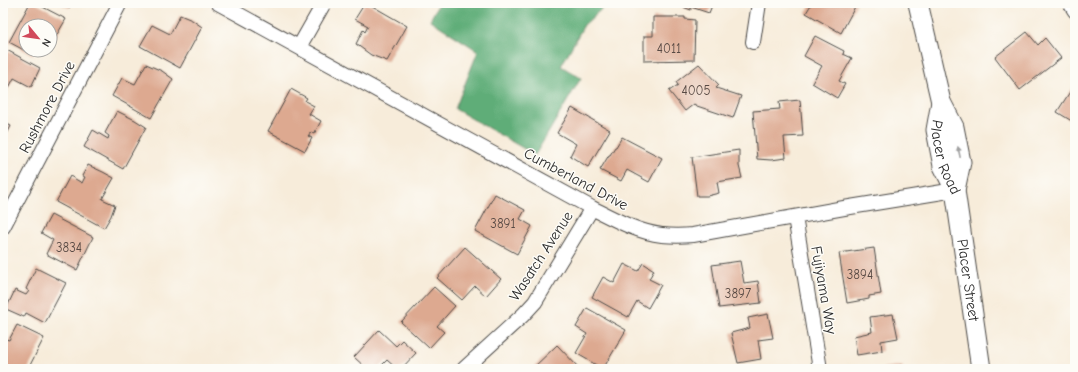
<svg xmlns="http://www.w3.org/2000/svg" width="1078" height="372" viewBox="0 0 1078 372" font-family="'Comic Neue',sans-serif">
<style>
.forest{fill:#5fad78;stroke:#456c52}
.building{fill:#dda990}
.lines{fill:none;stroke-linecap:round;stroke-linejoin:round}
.street-casing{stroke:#4a4845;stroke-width:16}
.secondary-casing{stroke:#4a4845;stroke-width:21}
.street{stroke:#fff;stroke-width:14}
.secondary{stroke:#fff;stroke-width:19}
.oneway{fill:#a0a0a0}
.labels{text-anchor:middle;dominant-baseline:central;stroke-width:3;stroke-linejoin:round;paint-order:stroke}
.number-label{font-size:13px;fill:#584a44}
.street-label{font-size:15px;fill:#2b2b2b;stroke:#fdfcf7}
</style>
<rect width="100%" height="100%" fill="#fdfcf7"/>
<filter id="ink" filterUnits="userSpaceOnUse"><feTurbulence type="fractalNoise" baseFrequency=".025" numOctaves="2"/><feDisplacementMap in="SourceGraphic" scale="8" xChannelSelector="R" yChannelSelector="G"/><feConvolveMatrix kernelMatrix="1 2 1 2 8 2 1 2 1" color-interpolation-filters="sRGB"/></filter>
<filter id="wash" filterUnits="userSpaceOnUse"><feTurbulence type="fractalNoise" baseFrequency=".012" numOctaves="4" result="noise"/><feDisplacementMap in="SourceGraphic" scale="16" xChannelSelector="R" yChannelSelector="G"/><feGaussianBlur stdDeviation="0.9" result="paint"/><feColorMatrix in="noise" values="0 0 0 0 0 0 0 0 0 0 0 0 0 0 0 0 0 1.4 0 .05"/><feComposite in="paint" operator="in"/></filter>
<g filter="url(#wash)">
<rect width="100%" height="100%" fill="#f7ecda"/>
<!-- forest -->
<path class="forest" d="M439,3H608L584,25L561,66L581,78L535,155L455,109L478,51L430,20Z"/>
<g id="blocks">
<!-- building -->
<path class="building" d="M30,3H35L66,19L55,38L50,35V26H26V50H35L33,55L9,42Z
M59,3H72L69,8Z
M365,3H367L407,26L387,61L371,55L356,44L363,30L365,32L368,26L355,19Z
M672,3H713L709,13L691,7V10Z
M812,3H857L841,33L806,13Z
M180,15L192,20L202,27L180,68L140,46L152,25L170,34Z
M653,17H685V19L695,20L694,60L644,61V36H653Z
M1027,32L1038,45L1045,38L1061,58L1020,90L995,57Z
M815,36L844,51L843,54L852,58L839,81L845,84L837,98L812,83L822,66L804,56Z
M3,48L40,68L31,87L14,78L3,99Z
M146,64L162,71L173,79L151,118L112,96L122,78L135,84Z
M699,64L719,85L716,88L741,96L733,118L697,106L694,104L685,111L669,91L678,85L676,82Z
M1075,84V123L1057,112Z
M291,89L307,98L305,101L314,106L309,114L321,121L314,134L311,132L308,136L312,138L305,151L268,131Z
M800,100L803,136L784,137L786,158L771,160L757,159L753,111L780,109L779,102Z
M572,108L610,130L588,167L570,156L576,144L557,133Z
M117,111L135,120L146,127L123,169L84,147L93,130L108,139L109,136L105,133Z
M3,122L11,126L3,142Z
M622,137L662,158L649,182L627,170L621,181L600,170L609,155H610L615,147H616Z
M739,150V166L742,178L717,182L719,193L707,196H697L692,157Z
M88,165L103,172L114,178L102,199L115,205L111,216L104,228L56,202L70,176L82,183L85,177L82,176Z
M495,194L525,210L520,219L532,226L517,254L475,231Z
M51,215L93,237L77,270L46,254L53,240L41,233Z
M465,247L501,279L486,296L475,286L462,300L437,278Z
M874,248L881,294L869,296V299L847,303L839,253Z
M740,261L744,283L758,281L761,303L719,308L712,265Z
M643,263L654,270L649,279L661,285L648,308L637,301L628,317L592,297L603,277L614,283L624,264L638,271Z
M36,268L66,283L45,323L26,313L24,317L6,309L15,290L26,295L29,291L26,289Z
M434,287L455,306L437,326L444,332L429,348L401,322Z
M587,308L626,330L603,369L576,353L587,334L576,327Z
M768,314L773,338L758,340L761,359L738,363L731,333L750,328L748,318Z
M893,314L898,338L881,341L882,351L857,355L854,336L872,332L870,317Z
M17,325L44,338L28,369H3V338L9,340Z
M379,330L396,346L402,340L416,353L401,369H397L387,360L378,369H367L354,357Z
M557,345L580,369H532Z
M902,365L903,369H883V368Z"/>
</g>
</g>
<g filter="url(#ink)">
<use href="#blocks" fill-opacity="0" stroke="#4a4845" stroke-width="1"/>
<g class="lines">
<!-- street casing -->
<g class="street-casing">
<path id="street" d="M218,3L592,208C614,219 637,232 662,235C672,236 682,236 693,235L844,208L955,190
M1070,3L1075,11
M753,42L759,3
M299,47L324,3
M795,217L820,369
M3,227L120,3
M464,369L523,315L535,302L592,208"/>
</g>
<!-- secondary casing -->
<g class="secondary-casing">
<g id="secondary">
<path d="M918,3L941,102L954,127L961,162L955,190"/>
<path id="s1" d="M941,102L936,130L943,166L955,190L981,369"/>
</g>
</g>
<!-- street -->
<use href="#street" class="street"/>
<!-- secondary -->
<use href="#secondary" class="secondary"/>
</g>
<!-- one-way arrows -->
<defs><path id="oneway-solid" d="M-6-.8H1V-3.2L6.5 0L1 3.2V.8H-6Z"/></defs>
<use class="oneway" href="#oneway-solid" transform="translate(959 152) rotate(-102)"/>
</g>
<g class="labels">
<!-- number labels -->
<g class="number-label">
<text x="669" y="48">4011</text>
<text x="696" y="90">4005</text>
<text x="503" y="223">3891</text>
<text x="69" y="247">3834</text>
<text x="860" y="274">3894</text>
<text x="738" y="293">3897</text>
</g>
<!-- street labels -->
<g class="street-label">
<text transform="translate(47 107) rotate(-62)">Rushmore Drive</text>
<text stroke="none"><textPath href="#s1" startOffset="57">Placer Road</textPath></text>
<text transform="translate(576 179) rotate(28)">Cumberland Drive</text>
<text transform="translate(541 256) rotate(-57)">Wasatch Avenue</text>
<text stroke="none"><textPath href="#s1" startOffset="183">Placer Street</textPath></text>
<text transform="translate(824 290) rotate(80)">Fujiyama Way</text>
</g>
</g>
<!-- margin -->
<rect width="1078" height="372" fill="none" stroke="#fdfcf7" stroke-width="16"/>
<!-- north arrow -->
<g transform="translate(38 38) rotate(119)"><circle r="19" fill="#fdfcf7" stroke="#a9a8a5"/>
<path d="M0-3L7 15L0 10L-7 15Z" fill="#d1495b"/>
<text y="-6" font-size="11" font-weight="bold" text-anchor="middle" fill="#2b2b2b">N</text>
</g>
</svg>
